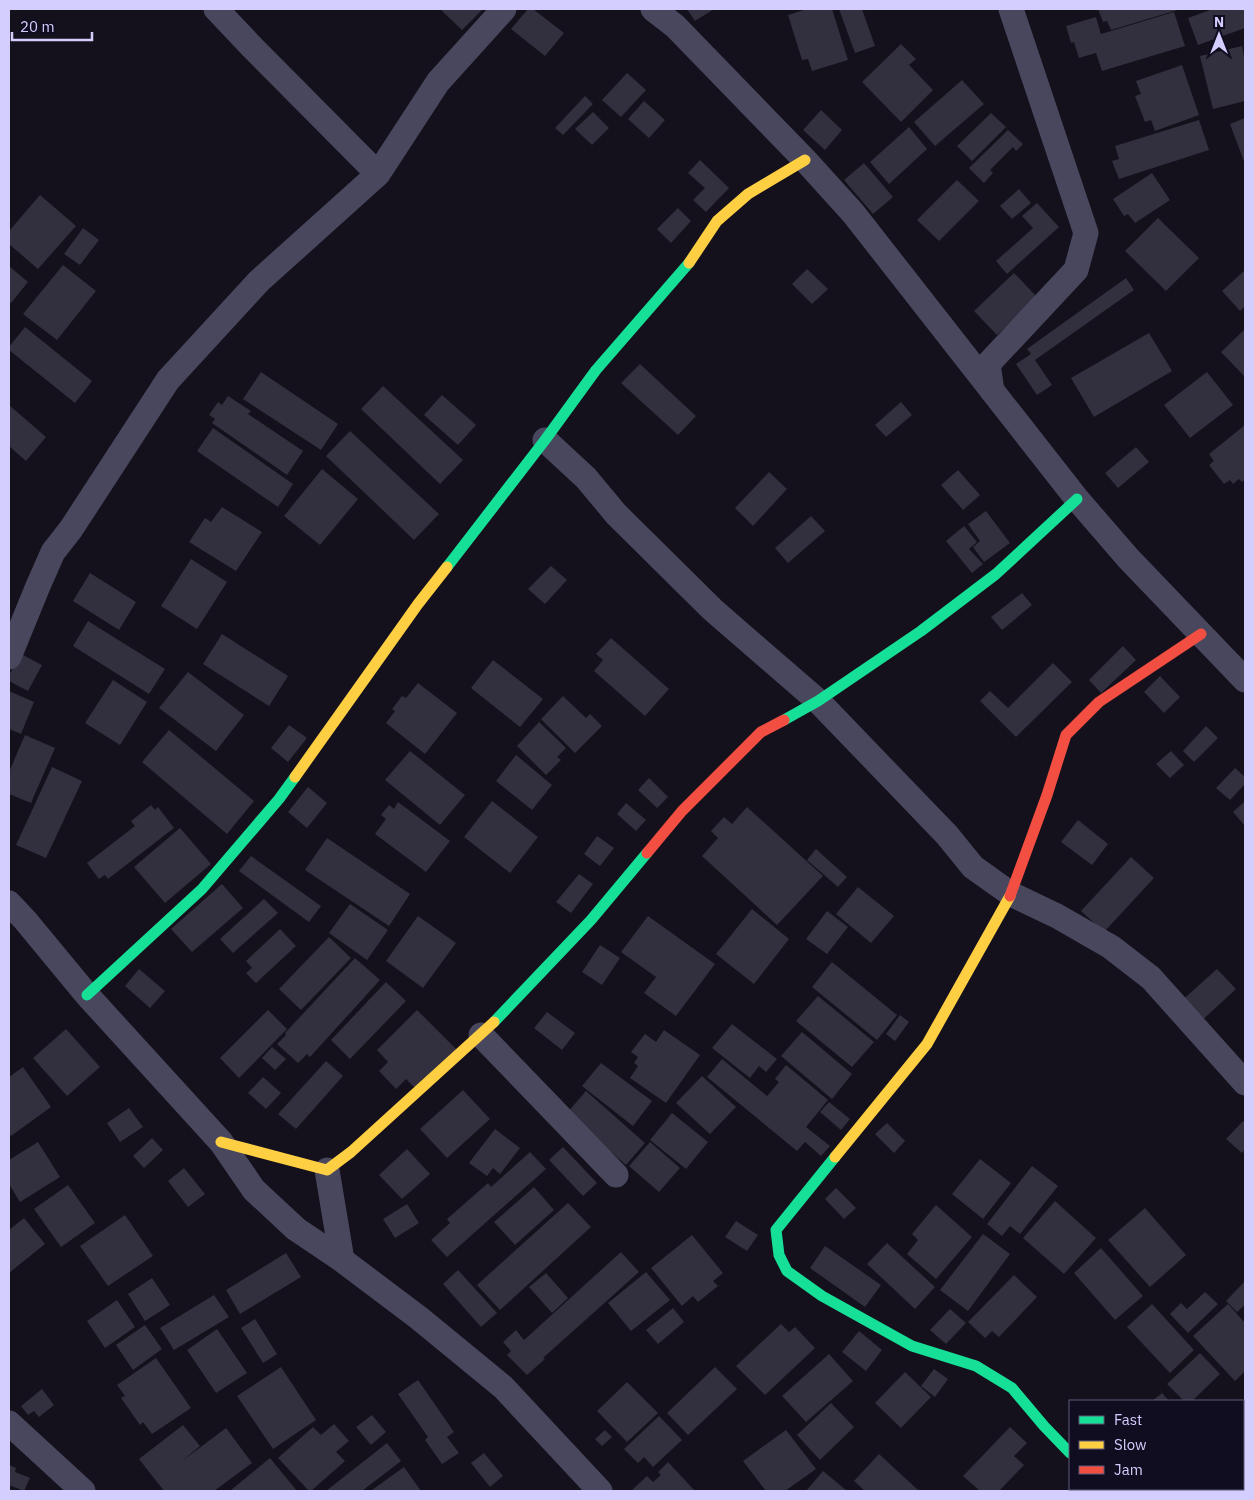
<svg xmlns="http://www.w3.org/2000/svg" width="1254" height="1500" viewBox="0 0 1254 1500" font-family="'IBM Plex Sans',sans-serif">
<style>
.building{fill:#322f3e}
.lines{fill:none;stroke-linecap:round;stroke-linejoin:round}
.street{stroke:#48475d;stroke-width:25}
.fast{stroke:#16e098;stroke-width:11}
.slow{stroke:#ffcf43;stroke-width:11}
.jam{stroke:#f24e42;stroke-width:11}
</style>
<rect width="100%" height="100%" fill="#14111c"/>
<!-- building -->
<path class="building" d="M440,9H483L462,30Z
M528,9H533L564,33L545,56L511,29Z
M687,9H714L695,21Z
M807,9H832L848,60L812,71L808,59L802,60L788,15Z
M839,9H862L875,46L855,53Z
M1098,9H1181L1111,30L1107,21L1103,22Z
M1213,9H1245V28L1198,45L1188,18Z
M1174,12L1185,46L1102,71L1096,53L1079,58L1074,42L1071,43L1066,26L1096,17L1101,34Z
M901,44L916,59L909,65L933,90L901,122L862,82Z
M1242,46L1245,61V101L1213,109L1200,56Z
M1182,65L1199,115L1155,131L1151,120L1145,122L1135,96L1141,94L1136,81Z
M627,73L646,90L621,117L602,100Z
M962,80L984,104L935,146L914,122Z
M585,96L593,104L563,135L555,128Z
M644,101L665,120L649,138L628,119Z
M821,110L842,130L825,150L803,130Z
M593,112L609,128L592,145L575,129Z
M991,113L1006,127L972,161L957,146Z
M1245,118V164L1230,124Z
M1199,120L1209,150L1119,179L1112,161L1119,159L1115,146Z
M909,127L927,149L889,184L870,162Z
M1008,130L1023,144L1016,151L1013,147L990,170L993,173L984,183L969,168Z
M700,160L729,188L706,212L693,200L705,188L688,173Z
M864,163L893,197L873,214L844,180Z
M1152,173L1170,200L1135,223L1128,214L1124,216L1113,199Z
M957,180L979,201L939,241L917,220Z
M1019,189L1031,203L1012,219L1000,206Z
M40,195L76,226L38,269L9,244V231Z
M1037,203L1059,227L1007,274L996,261L1033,228L1022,216Z
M678,208L691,221L671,243L657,229Z
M1158,218L1199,258L1166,291L1125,251Z
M83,228L99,240L80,265L64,254Z
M63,265L96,291L57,340L23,314Z
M9,266L28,282L11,303L9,301Z
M807,269L828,289L812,304L792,284Z
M1245,270V306L1240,311L1222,291Z
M1014,273L1037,297L997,335L974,311Z
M1126,278L1134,290L1035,360L1052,385L1037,395L1016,364L1031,354L1027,349Z
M25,327L92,381L75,403L9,350V347Z
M1245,329V377L1221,352Z
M1149,333L1172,371L1094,417L1071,378Z
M640,364L696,416L678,435L621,383Z
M261,372L338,424L321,450L243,399Z
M1207,372L1233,405L1190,438L1164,405Z
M383,386L463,460L440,484L361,409Z
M442,395L476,425L458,445L424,415Z
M228,396L251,411L248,414L303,451L287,475L212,423L215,419L209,415L218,402L222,405Z
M901,402L912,415L886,437L875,425Z
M9,405L46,437L26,461L9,446Z
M1245,425V479L1242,482L1239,479L1233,484L1230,480L1224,484L1209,465L1214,461L1209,454Z
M213,428L293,484L278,507L197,451Z
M350,431L439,514L414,540L326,456Z
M1136,447L1149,462L1118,488L1105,473Z
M322,469L358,499L320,545L284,516Z
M958,470L980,495L963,510L941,485Z
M769,472L787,489L753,526L735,508Z
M222,507L262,532L236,571L189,542L205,518L211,522Z
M986,511L1010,543L984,562L973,547L980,541L968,524Z
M811,516L825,531L788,563L775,548Z
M964,526L977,542L969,549L983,564L972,573L946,541Z
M191,559L227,582L197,629L161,606Z
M551,566L567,580L545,604L528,589Z
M90,573L136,602L119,630L73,601Z
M1022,593L1032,605L1002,630L991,617Z
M88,621L165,669L149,694L73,646Z
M222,634L288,676L269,706L203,664Z
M611,638L669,689L645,716L594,671L603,660L596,654Z
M1123,646L1136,660L1101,693L1089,680Z
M21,654L42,665L28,691L9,681V675Z
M493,660L543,699L520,727L471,688Z
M1053,663L1072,682L1016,737L980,701L990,691L1008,708Z
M188,672L244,715L216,751L159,708Z
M1160,676L1180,697L1164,713L1144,692Z
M113,680L147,702L120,745L85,723Z
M418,683L457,713L425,754L386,723L395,711L392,709L402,696L406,698Z
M9,691L34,702L21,734L9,729Z
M563,696L586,718L590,714L602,726L575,753L541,719Z
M539,722L566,748L557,757L561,760L546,775L517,746Z
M289,725L307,738L288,762L271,748Z
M1206,726L1218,738L1194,762L1183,751Z
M169,730L254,801L227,834L142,762Z
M25,735L55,748L31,803L9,794V772Z
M410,751L465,795L440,825L385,780Z
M1171,751L1184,765L1170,778L1156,764Z
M516,755L552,785L532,810L496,781Z
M52,767L82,781L46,858L16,845Z
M1235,768L1245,777V784L1230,800L1216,788Z
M649,778L668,797L657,808L638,790Z
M308,787L327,803L307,828L288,812Z
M492,801L538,837L510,873L464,837Z
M1245,801V826L1233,812Z
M398,802L450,841L426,872L375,834L386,819L381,815L389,805L394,809Z
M626,803L646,820L636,831L617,814Z
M151,805L155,810L158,807L174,828L108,879L105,875L99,879L87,863L135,826L131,821Z
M747,807L823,876L777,925L702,856L718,838L711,831L724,817L732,824Z
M1078,820L1108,844L1092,865L1061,842Z
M180,828L211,864L165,903L134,867Z
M597,836L614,848L600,866L584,854Z
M327,838L410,894L389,926L305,870Z
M816,849L847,877L838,887L807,860Z
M251,856L321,906L309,922L239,871Z
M1131,857L1154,878L1104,932L1081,911Z
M579,874L593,884L571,913L556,902Z
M222,884L243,908L192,952L171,929Z
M858,887L894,916L871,943L836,914Z
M264,899L278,913L233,953L220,939Z
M350,904L388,930L367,960L329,933Z
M752,909L789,939L754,984L716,954Z
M827,911L848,927L827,954L806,939Z
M418,916L456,943L423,988L386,961Z
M648,916L715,964L676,1016L644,993L656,977L621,952Z
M280,929L296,946L256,983L246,973L252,968L246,961Z
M329,937L351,958L301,1010L279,989Z
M600,945L620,958L602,985L582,972Z
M355,958L380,980L310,1057L307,1054L298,1063L277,1044L286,1035L285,1033Z
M832,962L897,1015L877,1040L812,987Z
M139,969L165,991L150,1008L125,986Z
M1217,969L1236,989L1197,1025L1178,1004Z
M386,982L406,1001L350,1059L331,1040Z
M818,996L874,1042L852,1067L796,1021Z
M268,1010L287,1029L239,1078L220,1058Z
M417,1010L457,1050L417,1090L406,1079L396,1089L379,1071L388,1062L377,1050Z
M547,1012L575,1033L562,1050L534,1028Z
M900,1015L909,1022L895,1041L886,1034Z
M732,1024L777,1059L766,1072L759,1066L750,1078L712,1048Z
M66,1029L100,1067L67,1096L33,1058Z
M664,1030L700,1055L666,1103L630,1078L638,1066L634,1063L638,1057L631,1052L645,1034L656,1042Z
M802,1032L852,1074L832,1099L781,1056Z
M272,1047L286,1059L275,1070L262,1058Z
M722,1059L767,1096L779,1082L775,1079L786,1065L828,1100L806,1127L787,1112L830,1146L821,1156L805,1142L797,1151L707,1077Z
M326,1061L343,1076L296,1129L278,1114Z
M601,1063L652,1101L633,1126L582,1086Z
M23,1067L51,1107L11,1136L9,1134V1077Z
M702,1076L736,1107L710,1134L676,1103Z
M263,1077L281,1093L266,1109L248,1093Z
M463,1090L490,1119L447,1158L420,1129Z
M586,1091L645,1143L626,1165L567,1113Z
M829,1102L850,1119L841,1130L820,1112Z
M129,1108L143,1127L120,1142L107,1123Z
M672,1113L708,1142L686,1169L650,1140Z
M1243,1121L1245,1123V1149L1242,1153L1226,1139Z
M887,1123L905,1141L894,1153L875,1134Z
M495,1129L520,1148L500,1174L493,1168L487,1176L469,1163Z
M152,1138L163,1150L144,1168L133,1156Z
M38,1142L60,1177L20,1202L9,1184V1160Z
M650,1142L680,1168L659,1192L629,1166Z
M563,1147L597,1183L583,1196L549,1160Z
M407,1149L430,1174L402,1199L379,1175Z
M530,1152L546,1169L447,1257L431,1240L450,1223L447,1219L488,1183L491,1187Z
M980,1159L1011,1183L983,1219L952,1194Z
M1032,1166L1058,1186L1020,1234L1010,1226L1002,1236L987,1224Z
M184,1168L205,1194L188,1207L168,1181Z
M68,1185L95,1223L61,1247L34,1209Z
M534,1187L554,1210L515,1245L494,1222Z
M836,1188L856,1208L844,1219L825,1199Z
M1055,1201L1096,1238L1064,1274L1023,1238Z
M568,1203L591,1227L500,1310L477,1285Z
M407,1204L419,1223L395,1238L383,1219Z
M936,1205L972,1237L936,1279L907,1254L918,1240L912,1234Z
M1145,1208L1186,1255L1150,1287L1108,1240Z
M125,1215L153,1256L108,1286L80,1246Z
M24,1218L45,1244L9,1273V1230Z
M736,1221L758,1235L747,1251L725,1237Z
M983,1234L1010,1254L968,1311L940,1290Z
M692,1235L723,1273L713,1281L718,1286L698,1302L693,1296L682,1306L651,1268Z
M887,1243L935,1287L915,1309L867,1264Z
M825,1246L881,1285L865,1307L810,1268Z
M1101,1248L1143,1296L1115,1320L1074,1273Z
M621,1252L639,1272L543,1358L545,1359L527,1375L507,1355L511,1351L503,1342L516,1330L524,1340Z
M286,1253L301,1277L240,1314L226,1290Z
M458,1270L497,1313L481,1327L443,1284Z
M646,1272L670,1300L631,1331L608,1303Z
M546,1273L568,1298L552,1313L529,1287Z
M1014,1275L1037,1297L999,1337L992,1331L985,1338L968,1322Z
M152,1278L170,1305L145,1321L128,1294Z
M1245,1281V1305L1237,1312L1226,1301Z
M1205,1292L1218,1304L1188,1333L1170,1314L1181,1303L1187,1309Z
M214,1295L229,1317L174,1350L160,1328Z
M117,1300L135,1327L105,1348L87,1321Z
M1152,1304L1194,1350L1170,1373L1127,1327Z
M1228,1304L1245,1323V1371L1235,1381L1193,1336Z
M673,1308L684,1322L658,1344L646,1330Z
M950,1309L966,1323L946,1344L930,1330Z
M255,1319L277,1354L263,1363L241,1328Z
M781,1324L789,1332L795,1327L815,1348L765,1395L736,1366Z
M145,1325L162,1349L133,1370L116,1345Z
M217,1329L247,1373L216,1393L187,1350Z
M859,1331L882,1350L866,1371L842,1352Z
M1200,1353L1220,1374L1192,1401H1184L1167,1384Z
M829,1354L853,1381L806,1422L782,1396Z
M156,1358L191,1408L152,1434L143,1422L140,1425L121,1398L125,1396L117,1385Z
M281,1367L316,1420L273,1449L237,1396Z
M715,1367L737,1389L688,1435L667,1413Z
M934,1369L948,1379L935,1397L921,1386Z
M905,1372L931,1397L901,1428L875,1403Z
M418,1380L454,1432L447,1437L459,1453L442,1464L425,1440L428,1437L398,1394Z
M627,1382L658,1413L627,1442L597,1411Z
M42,1389L54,1405L39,1417L34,1411L28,1415L21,1406Z
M1162,1393L1169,1401H1152Z
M831,1403L854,1427L820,1460L797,1435Z
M372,1415L386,1432L371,1445L356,1427Z
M659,1416L682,1440L653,1467L644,1457L638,1463L624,1449Z
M334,1424L349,1441L336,1452L345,1461L311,1491H309L278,1458L313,1427L321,1435Z
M183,1425L200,1446L182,1461L226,1428L252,1463L214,1491H164L139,1459Z
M1010,1427L1027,1443L1014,1456L1024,1465L999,1491H980L963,1476Z
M605,1430L612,1437L602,1446L595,1439Z
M786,1430L816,1469L785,1491H766L743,1461Z
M387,1443L401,1461L362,1491H326Z
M484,1453L503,1476L490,1487L471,1463Z
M879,1454L918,1490L916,1491H865L854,1481Z
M1245,1457V1491H1241L1238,1489H1243V1460Z
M270,1458L297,1491H232L231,1490Z
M668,1462L695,1491L632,1490L647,1476L653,1482L661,1475L658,1472Z
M9,1465L16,1468L15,1472L30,1478L24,1491L9,1485Z
M404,1467L421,1491H373L372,1490Z
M823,1471L846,1490L845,1491H806Z"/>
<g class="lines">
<!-- street -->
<path class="street" d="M216,9L251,46L378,174
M653,9L675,26L805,160L853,213L1077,499L1128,558L1245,680
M992,391L988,364L1076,270L1086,233L1011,9
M545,440L586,478L616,514L713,610L818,701L947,835L973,867L1011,894L1057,916L1111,947L1151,978L1245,1083
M9,657L38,586L53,552L71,529L168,380L259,281L378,174L438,82L504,9
M9,903L25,920L87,995L221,1142L254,1190L296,1229L342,1260L419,1318L503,1387L600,1491
M481,1035L616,1175
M327,1170L342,1260
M9,1423L83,1491
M1105,1489L1108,1491"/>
<!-- fast -->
<path class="fast" d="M447,567L545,440L596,370L689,263
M784,720L818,701L921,631L996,574L1077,499
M87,995L202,889L279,799L295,777
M494,1022L591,920L647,853
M835,1157L776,1230L779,1255L787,1271L822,1296L912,1346L976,1366L1012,1388L1044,1426L1070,1453"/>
<!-- slow -->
<path class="slow" d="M689,263L717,221L748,194L805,160
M295,777L418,604L447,567
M221,1142L327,1170L351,1152L494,1022
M835,1157L927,1044L1010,896"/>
<!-- jam -->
<path class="jam" d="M647,853L682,811L761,732L784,720
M1010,896L1047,795L1066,735L1099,702L1201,634"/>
</g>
<!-- border -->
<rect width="1254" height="1500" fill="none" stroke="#d4cefe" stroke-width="20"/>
<!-- legend -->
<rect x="1069" y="1400" width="175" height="90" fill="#110d20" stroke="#5f5a79"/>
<rect x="1079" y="1416" width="25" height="8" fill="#16e098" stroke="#5f5a79"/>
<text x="1114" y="1425" font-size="15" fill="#d4cefe">Fast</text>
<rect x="1079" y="1441" width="25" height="8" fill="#ffcf43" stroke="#5f5a79"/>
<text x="1114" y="1450" font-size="15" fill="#d4cefe">Slow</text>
<rect x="1079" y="1466" width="25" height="8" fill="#f24e42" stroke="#5f5a79"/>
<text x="1114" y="1475" font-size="15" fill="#d4cefe">Jam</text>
<!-- north arrow -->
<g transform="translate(1219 35)" stroke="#110d20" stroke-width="4" paint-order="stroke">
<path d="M0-4L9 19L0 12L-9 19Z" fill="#d4cefe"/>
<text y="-8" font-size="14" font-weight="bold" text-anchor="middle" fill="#d4cefe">N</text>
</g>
<!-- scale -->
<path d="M12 32v8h80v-8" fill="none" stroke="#d4cefe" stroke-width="2.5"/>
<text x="20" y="32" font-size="15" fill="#d4cefe" stroke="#110d20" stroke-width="4" paint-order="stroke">20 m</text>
</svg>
